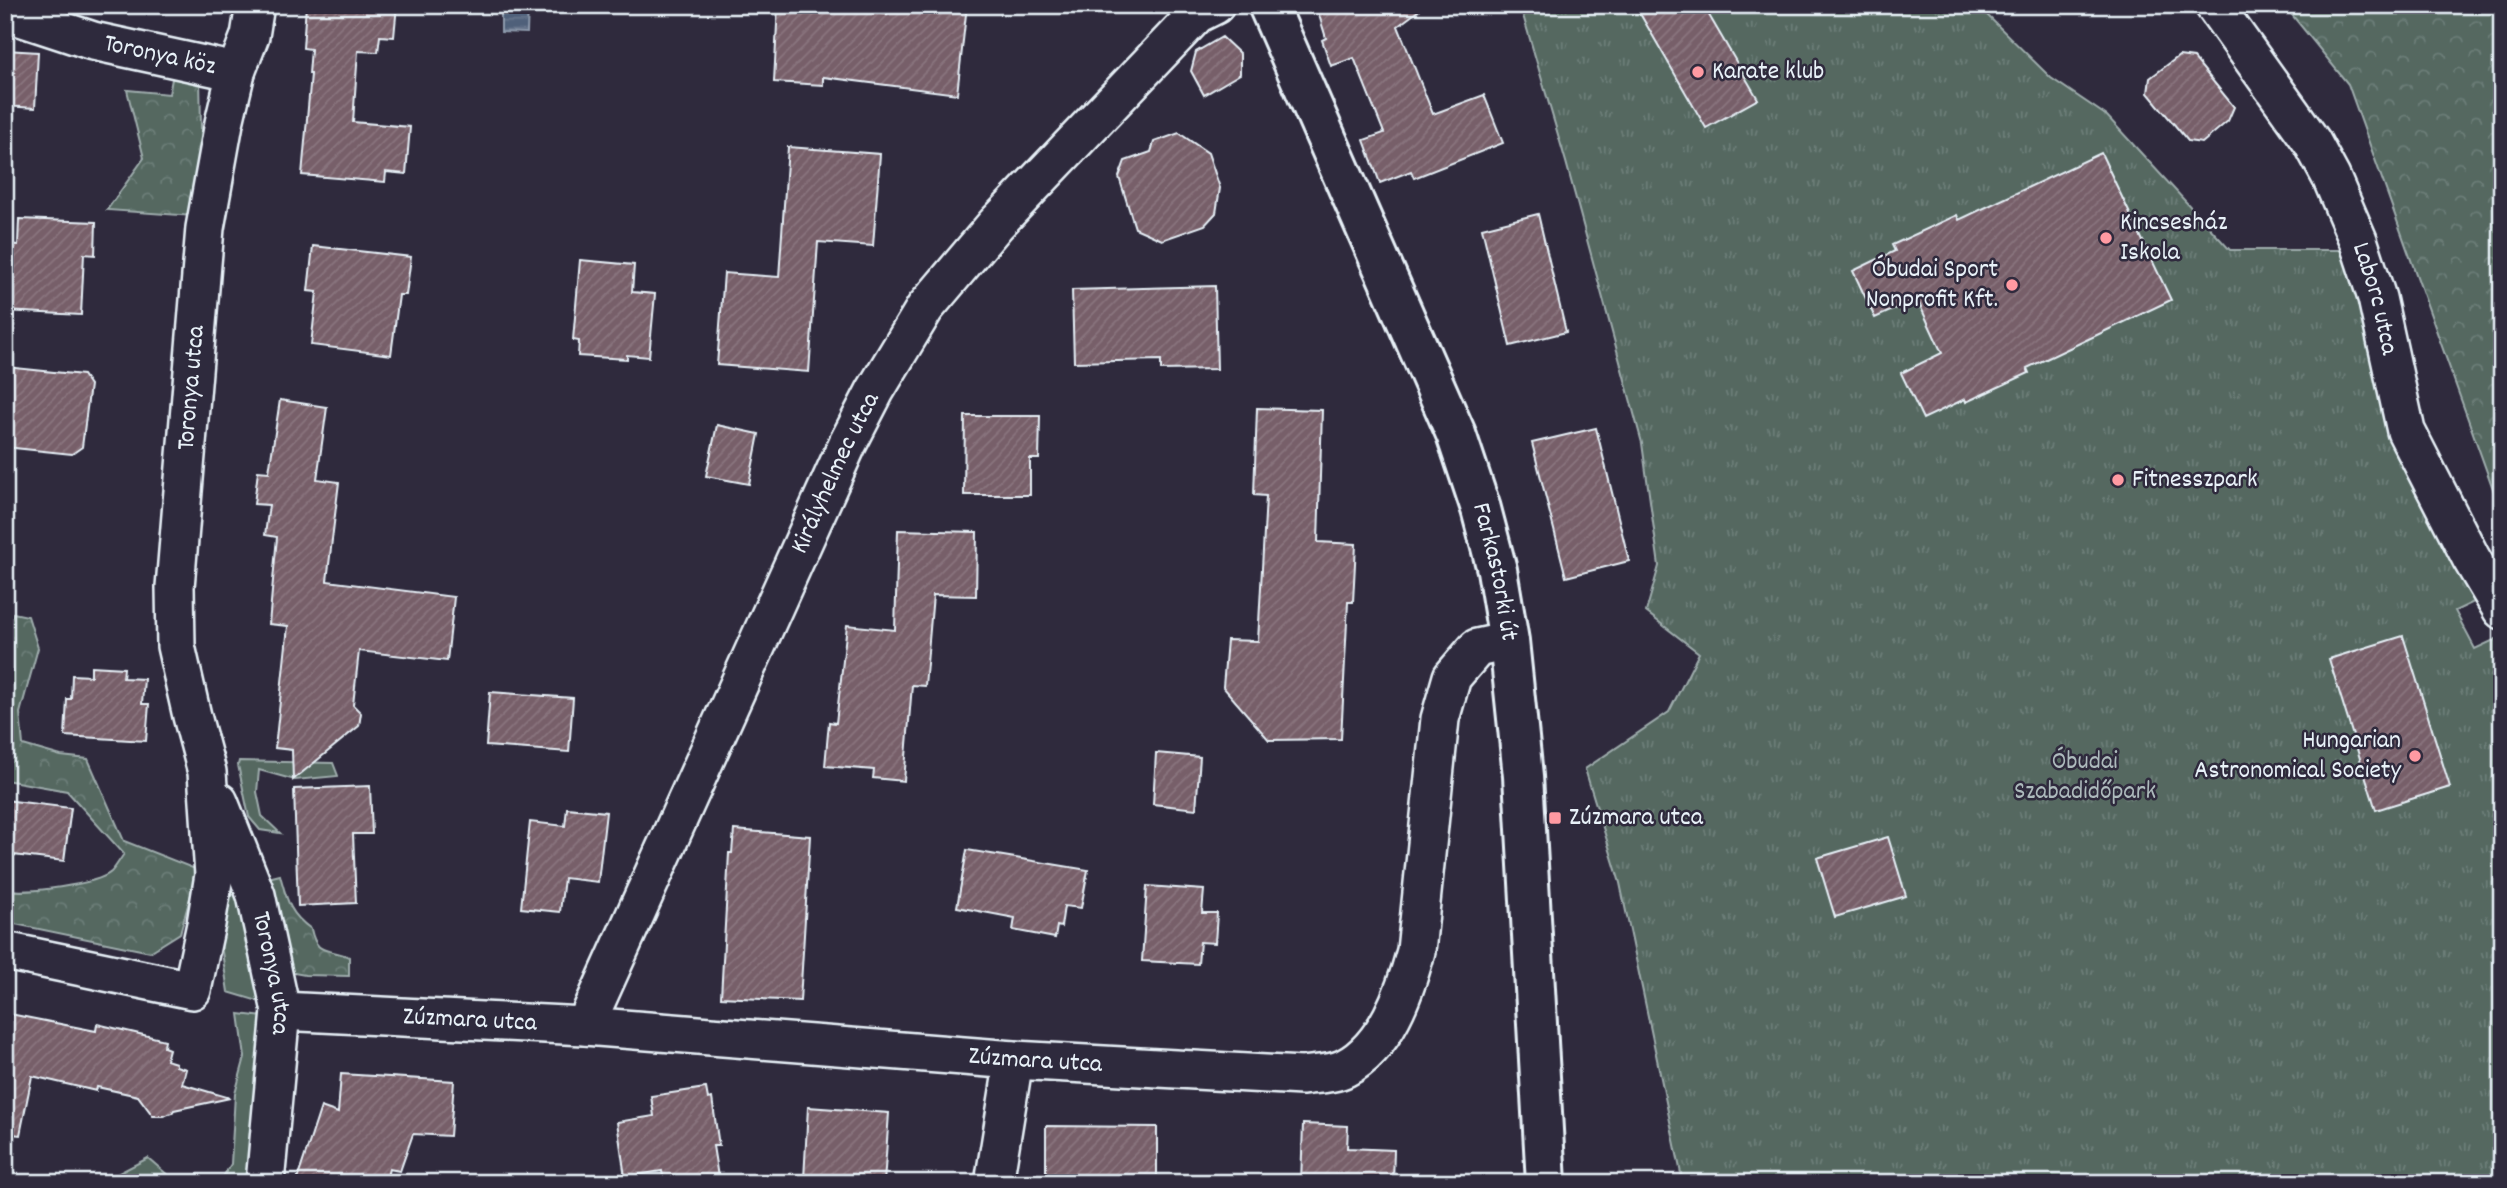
<svg xmlns="http://www.w3.org/2000/svg" width="2507" height="1188" viewBox="0 0 2507 1188" font-family="Dekko,sans-serif">
<style>
.grass{fill:#546861;stroke:#9eacac;stroke-width:2}
.forest{fill:url(#forest-crowns);stroke:#9eacac;stroke-width:2}
.park{fill:url(#park-tufts);stroke:#9eacac;stroke-width:2}
.water{fill:url(#water-rules);stroke:#8d9aac;stroke-width:2}
.building{fill:url(#building-hatch);stroke:#e8f1f8;stroke-width:2}
.lines{fill:none;stroke-linecap:round;stroke-linejoin:round}
.street-casing{stroke:#e8f1f8;stroke-width:42}
.secondary-casing{stroke:#e8f1f8;stroke-width:44}
.street{stroke:#2f2a3d;stroke-width:37}
.secondary{stroke:#2f2a3d;stroke-width:38}
.poi-dot{fill:#ff9aa2;stroke:#2f2a3d;stroke-width:2.5}
.labels{text-anchor:middle;dominant-baseline:central;stroke-width:5;stroke-linejoin:round;paint-order:stroke}
.street-label{font-size:26px;fill:#e8f1f8;stroke:#2f2a3d}
.poi-label{font-size:26px;fill:#e8f1f8;stroke:#2f2a3d;text-anchor:start}
.park-label{font-size:26px;fill:#adbabc;stroke:#2f2a3d}
</style>
<defs>
<pattern id="forest-crowns" width="20" height="18" patternUnits="userSpaceOnUse" patternTransform="scale(1.75)"><rect width="20" height="18" fill="#546861"/><path d="M2 6a3 3 0 1 1 6 0M12 15a3 3 0 1 1 6 0" fill="none" stroke="#6d7e78"/></pattern>
<pattern id="park-tufts" width="24" height="20" patternUnits="userSpaceOnUse" patternTransform="scale(1.75)"><rect width="24" height="20" fill="#546861"/><path d="M3 7l-1-3M5 7V3M7 7l1-3M15 17l-1-3M17 17v-4M19 17l1-3" fill="none" stroke="#6d7e78"/></pattern>
<pattern id="water-rules" width="6" height="5" patternUnits="userSpaceOnUse" patternTransform="scale(1.75)"><rect width="6" height="5" fill="#50607a"/><path d="M0 2.5h6" fill="none" stroke="#69778e"/></pattern>
<pattern id="building-hatch" width="6" height="6" patternUnits="userSpaceOnUse" patternTransform="scale(1.75)"><rect width="6" height="6" fill="#775e69"/><path d="M-1 1l2-2M0 6l6-6M5 7l2-2" fill="none" stroke="#8a767f"/></pattern>
</defs>
<rect width="100%" height="100%" fill="#2f2a3d"/>
<filter id="ink" filterUnits="userSpaceOnUse"><feTurbulence type="fractalNoise" baseFrequency=".0143" numOctaves="2"/><feDisplacementMap in="SourceGraphic" scale="14" xChannelSelector="R" yChannelSelector="G"/><feConvolveMatrix kernelMatrix="1 2 1 2 8 2 1 2 1" color-interpolation-filters="sRGB"/></filter>
<g filter="url(#ink)">
<!-- grass -->
<path class="grass" d="M239,761L333,763L338,776L295,780L259,770L257,792L262,816L280,833L260,830L249,817L238,765Z
M227,857L268,1004L228,992L216,912Z
M239,1014L265,1017L251,1183H219L231,1164L235,1094L245,1057Z
M148,1158L177,1183H120L117,1174Z"/>
<!-- forest -->
<path class="forest" d="M2284,5H2502V514L2348,84Z
M173,74L200,79L202,171L194,216L107,210L144,158L127,90L169,94Z
M13,613L28,616L38,648L20,713L23,745L61,756L88,759L124,841L198,870L180,933L150,952L5,922V889C23,895 98,884 111,872C116,867 120,859 124,854L67,791L5,780V642Z
M280,875C287,900 289,913 311,929C317,957 328,947 349,957V976L305,975L288,972L264,879Z"/>
<!-- park -->
<path class="park" d="M1520,5H1977L2051,78L2107,116L2230,250H2345L2476,601L2455,611L2475,649L2496,639L2502,648V1183H1683L1620,883L1585,769L1669,712L1699,653L1646,612L1659,566L1642,443L1566,162Z"/>
<!-- water -->
<path class="water" d="M501,5H528L527,33L501,32Z"/>
<!-- building -->
<path class="building" d="M306,5H397L394,37L380,36L378,52L358,51L353,122L410,127L406,174L386,172L385,182L302,175L311,74H309L311,49L303,48Z
M778,5H820L887,14L888,5H967L957,94L823,77V85L774,82Z
M1316,5H1426L1398,26L1433,114L1484,95L1503,143L1414,178L1411,171L1380,183L1364,140L1384,133L1354,58L1331,66L1322,40L1326,38Z
M1635,5H1703L1758,99L1706,128Z
M1222,37L1240,54V74L1204,95L1191,71L1196,52Z
M5,50L38,52L35,108L5,106Z
M2179,56L2194,58L2234,107L2228,121L2202,143L2188,141L2148,93L2150,78Z
M1179,133L1208,153L1220,188L1216,213L1205,225L1162,240L1135,228L1119,177L1125,161L1151,152L1154,142Z
M788,147L880,154L873,246L818,242L809,372L717,365L724,273L779,277Z
M2101,153L2171,300L2027,368L2029,373L1966,402L1965,399L1923,419L1901,373L1942,353L1917,299L1875,318L1853,271L1895,251L1892,245L1957,215L1959,220Z
M1538,214L1566,332L1510,346L1482,228Z
M19,219L96,222L95,255L84,254L81,315L5,311L7,244L18,245Z
M313,246L411,257L406,295H399L391,355L311,345L317,292L308,291Z
M580,260L634,265L632,292L655,294L649,357L627,355V359L578,356L579,341L573,340Z
M1215,286L1217,369L1161,370V360L1074,362L1072,290Z
M5,367L83,375L90,385L82,447L72,454L5,447Z
M280,400L327,407L317,479L339,482L327,581L454,597L447,661L359,651L353,705L361,713L359,726L293,780L292,750L275,748L288,626L269,624L277,537L265,535L269,505L254,504L258,471L269,472Z
M1257,408L1322,410L1318,542L1356,544L1353,602H1348L1341,739L1269,740L1223,687L1227,640L1258,641L1266,496L1254,495Z
M965,416H1040L1039,459H1030V495H964Z
M717,425L759,434L749,484L706,476Z
M1596,428L1629,561L1566,577L1532,443Z
M898,530L977,532L976,596L933,595L925,686L912,685L904,781L873,778L874,770L825,766L829,722L836,723L847,625L895,630Z
M2403,636L2450,787L2376,810L2329,659Z
M91,666L124,668L123,678L144,679L142,704H149L146,741L65,736L67,699H71L72,675L91,676Z
M490,692L573,698L569,752L486,746Z
M1156,753L1200,757L1196,809L1153,804Z
M370,786L372,834H353L356,903L298,906L294,789Z
M5,800L71,808L64,861L5,854Z
M567,808L606,812L598,882L564,878L560,912L521,908L530,822L565,826Z
M734,830L810,836L800,1001L721,997L729,853H732Z
M1888,837L1906,896L1835,917L1817,858Z
M967,850L1088,870L1081,908L1064,906L1061,927L1057,926L1055,938L1013,930L1015,918L957,907Z
M1147,886L1204,890L1202,913H1217L1215,943L1200,942L1198,964L1142,961Z
M5,1013L96,1031L97,1024L165,1040L164,1047L169,1049L166,1060L176,1063V1066L186,1069L182,1084L230,1098L174,1110L172,1113L163,1116H153L138,1096L97,1087L96,1091L32,1076L20,1135L5,1133Z
M341,1074L454,1081L450,1136L413,1134L400,1171L389,1169L385,1183H296L321,1107L338,1113Z
M706,1088L708,1099L712,1098L719,1146H713L719,1183H664L662,1171L625,1177L617,1122L654,1116L651,1096Z
M808,1107L889,1113L884,1183L804,1179Z
M1303,1124L1348,1126L1347,1148L1394,1150L1393,1183H1301Z
M1046,1126L1157,1127V1183H1046Z"/>
<g class="lines">
<!-- street casing -->
<g class="street-casing">
<g id="street">
<path id="s1" d="M2214,5L2312,142L2331,177L2358,240L2377,298L2406,431L2471,558L2502,610"/>
<path id="s2" d="M5,12L93,41L236,72"/>
<path id="s3" d="M219,802L256,895L281,1011L265,1183"/>
<path id="s4" d="M5,951L192,990L206,924L214,875L207,772L192,716L176,646L175,587L205,228L224,123L236,72L250,36L255,5"/>
<path id="s5" d="M281,1011L585,1026L1014,1060L1302,1076C1315,1074 1334,1074 1345,1068C1386,1047 1405,992 1416,951L1440,719L1452,677L1477,648L1509,641"/>
<path id="s6" d="M585,1026L847,445L875,391L925,308L996,224L1197,14L1215,5"/>
<path d="M994,1183L1014,1060"/>
</g>
</g>
<!-- secondary casing -->
<g class="secondary-casing">
<g id="secondary">
<path id="s7" d="M1268,5L1456,434L1481,509L1497,570L1509,641L1523,776L1546,1183"/>
</g>
</g>
<!-- street -->
<use href="#street" class="street"/>
<!-- secondary -->
<use href="#secondary" class="secondary"/>
</g>
</g>
<!-- markers -->
<g class="poi-dot">
<circle cx="1698" cy="72" r="7"/>
<circle cx="2106" cy="238" r="7"/>
<circle cx="2012" cy="285" r="7"/>
<circle cx="2118" cy="480" r="7"/>
<circle cx="2415" cy="756" r="7"/>
<rect x="1548" y="811" width="14" height="14" rx="3.5"/>
</g>
<g class="labels">
<!-- street labels -->
<g class="street-label">
<text stroke="none"><textPath href="#s2" startOffset="161">Toronya köz</textPath></text>
<text stroke="none"><textPath href="#s1" startOffset="338">Laborc utca</textPath></text>
<text stroke="none"><textPath href="#s4" startOffset="800">Toronya utca</textPath></text>
<text stroke="none"><textPath href="#s6" startOffset="607">Királyhelmec utca</textPath></text>
<text stroke="none"><textPath href="#s7" startOffset="612">Farkastorki út</textPath></text>
<text stroke="none"><textPath href="#s3" startOffset="180">Toronya utca</textPath></text>
<text stroke="none"><textPath href="#s5" startOffset="189">Zúzmara utca</textPath></text>
<text stroke="none"><textPath href="#s5" startOffset="756">Zúzmara utca</textPath></text>
</g>
<!-- poi labels -->
<g class="poi-label">
<text x="1712" y="72">Karate klub</text>
<text x="2120" y="223">Kincsesház<tspan x="2120" dy="30">Iskola</tspan></text>
<text x="1998" y="270" text-anchor="end">Óbudai Sport<tspan x="1998" dy="30">Nonprofit Kft.</tspan></text>
<text x="2132" y="480">Fitnesszpark</text>
<text x="2401" y="741" text-anchor="end">Hungarian<tspan x="2401" dy="30">Astronomical Society</tspan></text>
<text x="1569" y="818">Zúzmara utca</text>
</g>
<!-- park labels -->
<g class="park-label">
<text x="2085" y="762">Óbudai<tspan x="2085" dy="30">Szabadidőpark</tspan></text>
</g>
</g>
<!-- margin -->
<rect width="2507" height="1188" fill="none" stroke="#2f2a3d" stroke-width="28"/>
<rect x="14" y="14" width="2479" height="1160" fill="none" stroke="#e8f1f8" stroke-width="2.5" filter="url(#ink)"/>
</svg>
